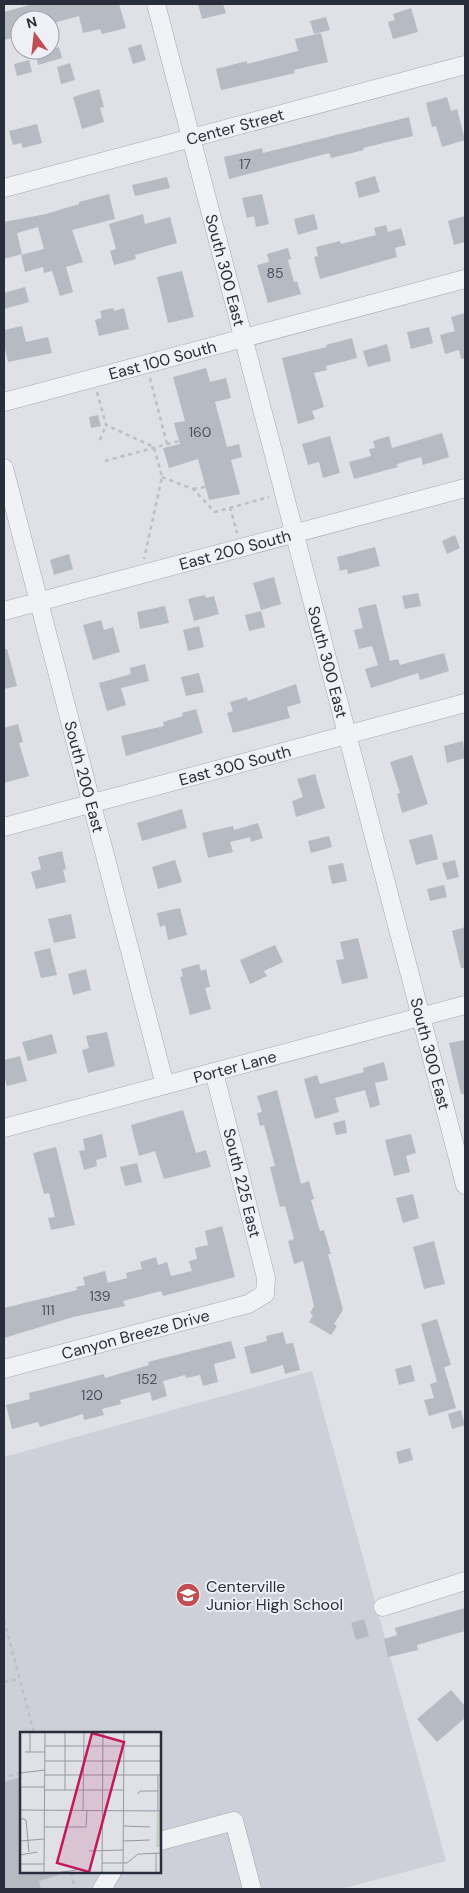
<svg xmlns="http://www.w3.org/2000/svg" width="469" height="1893" viewBox="0 0 469 1893" font-family="'DM Sans',sans-serif">
<style>
.built{fill:#cdd0d9;fill-rule:evenodd}
.building{fill:#b6bac3}
.lines{fill:none;stroke-linecap:round;stroke-linejoin:round}
.minor-casing{stroke:#a5a8b1;stroke-width:19}
.path{stroke:#bdbfc6;stroke-width:2.5;stroke-dasharray:4 4;stroke-linecap:butt}
.minor{stroke:#f1f2f6;stroke-width:18}
.labels{text-anchor:middle;dominant-baseline:central;stroke-width:4;stroke-linejoin:round;paint-order:stroke}
.number-label{font-size:14px;fill:#4c515e}
.street-label{font-size:16px;fill:#292e3d;stroke:#eef0f5}
.poi-label{font-size:16px;fill:#292e3d;stroke:#eef0f5;text-anchor:start}
.inset-road{fill:none;stroke:#9699a3;stroke-width:1}
.view{fill:#c2185b;fill-opacity:0.15;stroke:#c2185b;stroke-width:2.5}
.inset-edge{fill:none;stroke:#292e3d;stroke-width:2.5}
</style>
<rect width="100%" height="100%" fill="#dfe1e7"/>
<!-- built -->
<path class="built" d="M312,1371L446,1861L341,1889H4V1457ZM21,1733H160V1872H21Z"/>
<!-- building -->
<path class="building" d="M33,4H119L126,28L102,34L100,29L83,33L79,16L50,24V20H15L19,36L4,40V12Z
M198,4H223L226,13L202,19Z
M411,8L418,32L393,39L388,22L395,20L393,14Z
M326,17L330,30L314,34L310,21Z
M321,33L328,62L294,70L295,73L221,90L216,69L247,61V64L298,51L295,39Z
M141,44L146,60L133,64L128,48Z
M59,47L62,58L38,65L35,54Z
M29,60L32,72L17,76L14,64Z
M70,63L75,80L61,84L57,67Z
M99,89L104,107L100,108L104,122L82,129L73,97Z
M447,97L451,111L457,109L465,140L442,147L436,126L432,127L426,103Z
M409,117L413,136L363,148L364,150L331,158L329,153L229,179L224,157L262,148L263,153Z
M37,124L42,143L23,148L21,143L13,145L9,131Z
M375,176L380,192L359,198L355,182Z
M167,177L170,188L135,196L132,185Z
M109,194L115,219L72,230L83,262L66,267L73,292L60,296L52,271L44,273L43,267L25,272L21,255L44,249L38,227L17,233L22,254L4,259V222L46,214L79,204V202Z
M262,194L269,224L256,227L254,216L247,218L242,198Z
M143,214L145,224L170,217L177,243L135,255L136,259L114,265L110,251L116,249L109,224Z
M314,214L318,229L298,235L294,219Z
M465,216V242L454,245L448,221Z
M386,225L388,232L401,228L406,245L395,248L397,257L320,279L314,257L318,256L316,247L340,241L341,244L376,235L374,228Z
M288,248L291,259L288,260L294,282L297,281L301,294L268,303L257,265L269,262L267,254Z
M182,271L194,317L168,323L157,277Z
M25,287L29,302L4,309V293Z
M113,308L114,311L124,308L129,329L99,336L95,320L102,318L100,311Z
M465,313V358L461,359L459,350L445,354L440,335L455,331L451,317Z
M22,326L26,342L48,337L52,353L8,362L4,344V330Z
M429,327L433,343L411,349L407,332Z
M352,338L357,358L326,366L327,370L314,373L324,407L312,411L315,419L298,424L282,358L327,347L326,345Z
M387,344L391,361L368,367L363,351Z
M206,368L210,382L226,378L231,398L215,402L227,447L239,444L242,457L231,460L240,494L209,500L198,459L169,468L163,448L180,444L174,423L185,421L173,377Z
M98,415L101,426L91,428L89,417Z
M442,433L449,457L423,465L421,457L397,464L398,467L354,479L349,462L371,456L369,449L375,448L373,441L389,436L392,448Z
M330,436L340,473L323,478L319,462L308,465L302,444Z
M455,535L460,548L447,554L442,541Z
M375,547L380,566L348,574L347,569L340,571L337,557Z
M69,554L73,569L54,575L50,560Z
M274,577L281,604L261,610L253,583Z
M418,593L421,606L405,609L402,596Z
M205,595L206,598L214,596L219,614L194,621L188,599Z
M376,604L390,661L398,659L400,665L444,653L449,671L420,680L418,673L371,688L365,669L378,665L372,646L359,649L354,630L363,628L358,608Z
M165,606L169,623L140,629L137,612Z
M261,611L265,627L249,631L245,615Z
M101,620L104,630L113,627L120,652L93,660L83,625Z
M199,626L204,647L188,651L183,630Z
M4,649H7L17,686L4,689Z
M145,664L149,681L121,688L126,705L107,711L99,683L131,674L130,668Z
M199,673L204,692L186,696L181,677Z
M296,684L301,703L287,707L290,718L233,733L227,713L233,711L230,702L247,697L248,701Z
M196,709L203,733L126,756L121,736L164,726L163,722L183,716L182,713Z
M18,724L23,742L19,743L29,776L4,783V728Z
M463,741L465,758L447,763L444,746Z
M412,755L428,804L402,813L397,794L400,793L390,762Z
M315,774L325,808L296,817L292,801L303,797L297,779Z
M182,809L187,828L142,841L137,823Z
M258,823L263,838L251,842L250,837L230,842L233,852L208,858L202,833L233,826L234,830Z
M432,834L438,859L416,865L409,840Z
M329,836L332,847L311,853L308,841Z
M62,851L66,869L63,870L66,882L36,889L31,872L41,869L38,857Z
M175,860L182,882L158,889L152,867Z
M455,860L459,877L447,880L442,863Z
M343,863L347,881L332,884L328,866Z
M444,885L447,897L430,901L427,889Z
M180,908L187,935L168,940L165,925L160,927L157,913Z
M71,914L76,938L54,943L48,919Z
M465,927V968H461L452,931Z
M358,938L368,978L342,984L336,960L344,959L340,942Z
M275,945L283,962L264,971L267,976L250,984L240,960Z
M50,948L57,975L41,978L34,952Z
M199,964L201,971L206,969L210,987L205,988L211,1009L190,1015L180,977L183,976L181,969Z
M86,969L91,990L73,995L68,974Z
M107,1032L115,1066L88,1073L82,1050L89,1048L86,1036Z
M52,1034L57,1053L28,1061L22,1042Z
M465,1040V1094H461L449,1043Z
M20,1056L27,1081L7,1086L4,1076V1060Z
M384,1062L388,1080L375,1083L380,1105L370,1108L365,1090L335,1098L339,1112L315,1119L304,1079L317,1075L320,1084L364,1072L363,1068Z
M277,1090L301,1184L309,1181L314,1199L311,1200L320,1231L324,1230L331,1254H328L343,1310L334,1324L337,1326L331,1335L309,1322L313,1315L310,1313L314,1306L303,1261L294,1264L288,1241L294,1239L285,1206L280,1207L270,1167L275,1166L264,1125L260,1126L257,1113L262,1112L257,1096Z
M183,1110L196,1153L206,1150L211,1167L164,1179L155,1151L139,1156L131,1125Z
M345,1120L347,1133L336,1135L333,1123Z
M102,1134L107,1157L96,1160L97,1166L84,1170L79,1151L85,1150L83,1139Z
M411,1134L416,1153L406,1156L410,1172L394,1176L385,1140Z
M56,1147L75,1225L51,1230L48,1218L55,1217L49,1193L44,1194L33,1153Z
M137,1163L142,1182L125,1186L120,1167Z
M413,1194L419,1218L403,1223L396,1198Z
M222,1226L235,1277L163,1296L161,1291L123,1301L125,1306L73,1317L4,1338V1308L77,1290L76,1287L85,1285L83,1277L105,1271L108,1283L127,1278L126,1273L142,1269L140,1262L156,1257L158,1265L167,1262L171,1276L192,1271L189,1261L197,1259L195,1248L208,1245L205,1231Z
M434,1241L445,1284L424,1289L413,1247Z
M437,1319L451,1365L444,1367L456,1408L429,1416L424,1400L434,1398L430,1384L437,1382L421,1324Z
M283,1332L286,1344L293,1343L300,1370L285,1374L283,1365L251,1374L244,1347L267,1341L266,1336Z
M231,1341L236,1358L214,1364L218,1382L203,1386L200,1375L186,1378L185,1375L163,1381L167,1396L152,1401L150,1392L120,1400L121,1404L102,1409L104,1415L84,1420L83,1414L40,1427L38,1422L12,1429L6,1405L30,1399L29,1393L104,1374L105,1378L149,1365L148,1362Z
M411,1365L415,1381L399,1385L395,1369Z
M461,1410L465,1425L452,1429L448,1414Z
M410,1448L413,1460L399,1464L396,1452Z
M465,1608V1631L417,1645L418,1650L388,1657L384,1639L397,1635L395,1628Z
M364,1619L369,1636L356,1640L351,1623Z
M451,1690L465,1706V1718L437,1742L417,1719Z
M21,1777V1872H58L59,1875L39,1881L41,1889H4V1782Z"/>
<g class="lines">
<!-- minor casing -->
<g class="minor-casing">
<g id="minor">
<path id="s1" d="M156,4L465,1185"/>
<path id="s2" d="M4,188L465,65"/>
<path id="s3" d="M4,402L465,279"/>
<path id="s4" d="M4,468L165,1085"/>
<path id="s5" d="M4,611L465,488"/>
<path id="s6" d="M4,827L465,703"/>
<path id="s7" d="M4,1128L465,1005"/>
<path id="s8" d="M4,1369L248,1304L265,1294L266,1278L214,1072"/>
<path d="M383,1607L465,1581"/>
<path d="M160,1841L234,1821L252,1889"/>
<path d="M102,1889L112,1872"/>
</g>
</g>
<!-- path -->
<path class="path" d="M150,378L167,444
M97,392L106,425L154,447L162,477L144,559
M100,440L106,425
M105,461L179,441
M162,477L193,489L215,512L269,497
M193,489L205,487
M230,507L237,533
M4,1620L34,1733
M4,1682L19,1679
M9,1776L21,1773
M71,1872L75,1889"/>
<!-- minor -->
<use href="#minor" class="minor"/>
</g>
<!-- icons -->
<defs>
<g id="school-disc" transform="scale(1.25)"><circle r="9.5" fill="#c34d52" stroke="#eef0f5"/><path d="M0-5L7-2L0 1L-7-2ZM-4 1L0 2.5L4 1V4Q0 6-4 4Z" fill="#fff"/></g>
</defs>
<g fill-rule="evenodd">
<use href="#school-disc" x="188" y="1595"/>
</g>
<g class="labels">
<!-- number labels -->
<g class="number-label">
<text x="245" y="164">17</text>
<text x="275" y="273">85</text>
<text x="200" y="432">160</text>
<text x="100" y="1296">139</text>
<text x="48" y="1310">111</text>
<text x="147" y="1379">152</text>
<text x="92" y="1395">120</text>
</g>
<!-- street labels -->
<g class="street-label">
<text stroke="none"><textPath href="#s2" startOffset="239">Center Street</textPath></text>
<text stroke="none"><textPath href="#s1" startOffset="275">South 300 East</textPath></text>
<text stroke="none"><textPath href="#s3" startOffset="164">East 100 South</textPath></text>
<text stroke="none"><textPath href="#s5" startOffset="239">East 200 South</textPath></text>
<text stroke="none"><textPath href="#s1" startOffset="680">South 300 East</textPath></text>
<text stroke="none"><textPath href="#s6" startOffset="239">East 300 South</textPath></text>
<text stroke="none"><textPath href="#s4" startOffset="319">South 200 East</textPath></text>
<text stroke="none"><textPath href="#s1" startOffset="1085">South 300 East</textPath></text>
<text stroke="none"><textPath href="#s7" startOffset="239">Porter Lane</textPath></text>
<text transform="translate(242 1183) rotate(76)">South 225 East</text>
<text stroke="none"><textPath href="#s8" startOffset="136">Canyon Breeze Drive</textPath></text>
</g>
<!-- poi labels -->
<g class="poi-label">
<text x="206" y="1586">Centerville<tspan x="206" dy="18">Junior High School</tspan></text>
</g>
</g>
<!-- overview -->
<g transform="translate(20 1732)">
<rect width="141" height="141" fill="#dfe1e7"/>
<path d="M137,80H141V115H136Z" fill="#c3d0c1"/>
<path class="inset-road" d="M25,14H142M5,20H25M10,20V0M25,29H142M0,41L25,38M25,43H142M0,55H24M25,58H104M45,58V0M118,62L120,59H138M0,78L142,79M63,79L64,0M138,79V43M0,86L6,88L9,120M104,94L130,95M25,95H66L67,79M0,109L24,107M103,109L130,108M69,119L103,118M136,121V141M0,123L17,120M82,131H107L118,122L142,121M0,132H24M24,141L25,0M35,141L57,138M82,141L83,0M103,141L104,0"/>
<path class="view" d="M72,1L104,10L69,140L37,131Z"/>
<rect width="141" height="141" class="inset-edge"/>
</g>
<!-- border -->
<rect width="469" height="1893" fill="none" stroke="#292e3d" stroke-width="10"/>
<!-- north arrow -->
<g transform="translate(35 35) rotate(345)"><circle r="24" fill="#eef0f5" stroke="#9fa2ab"/>
<path d="M0-4L9 19L0 12L-9 19Z" fill="#c34d52"/>
<text y="-8" font-size="14" font-weight="bold" text-anchor="middle" fill="#292e3d">N</text>
</g>
</svg>
